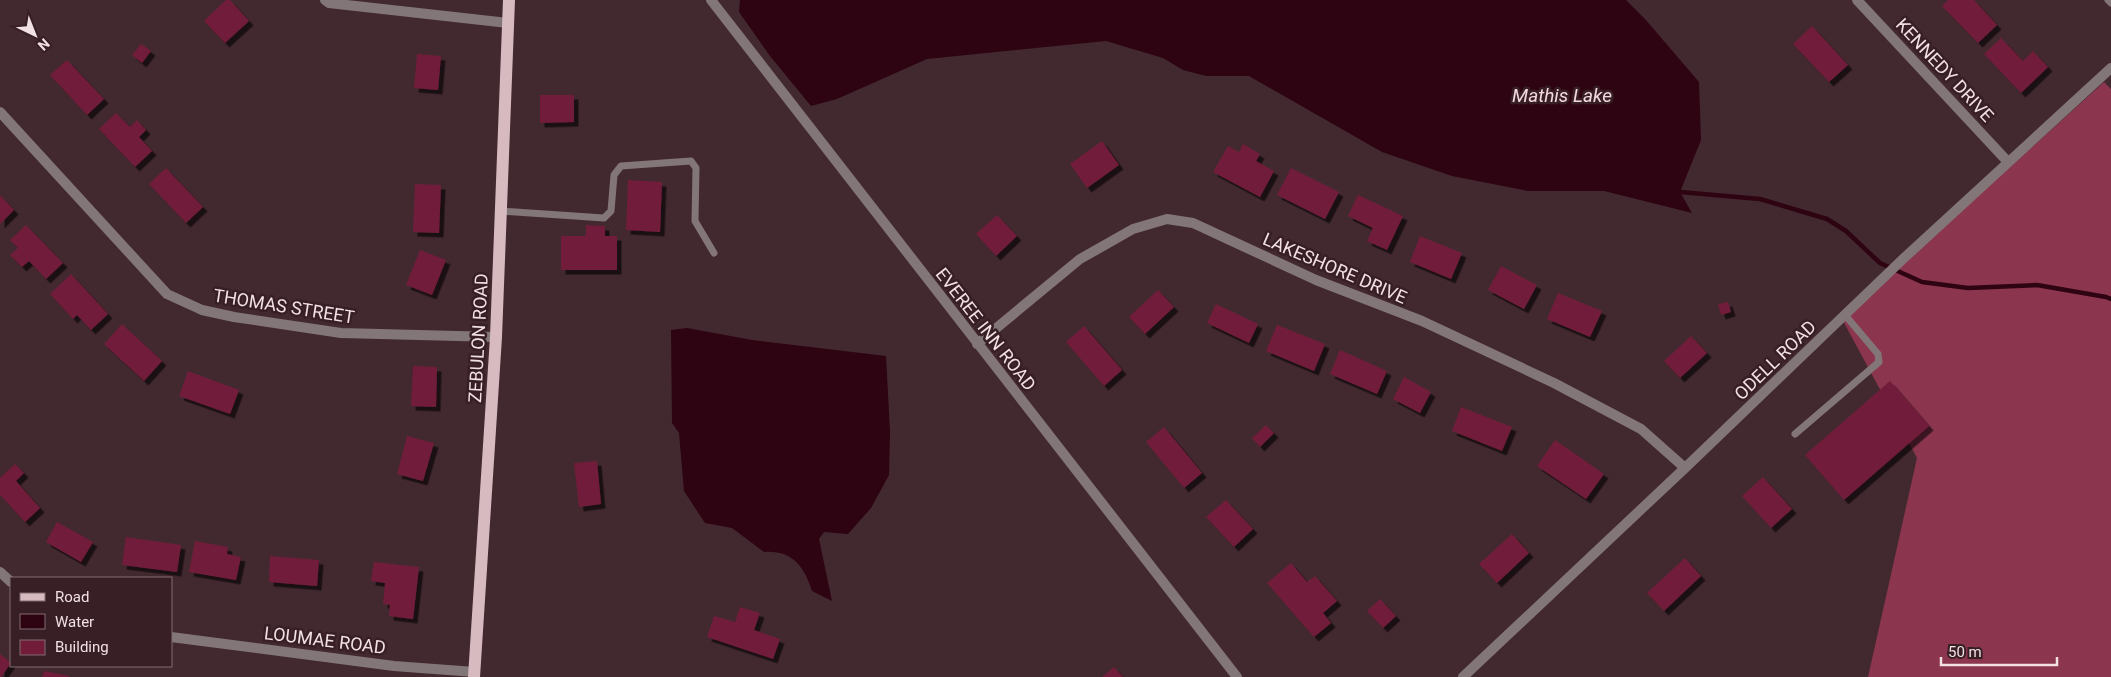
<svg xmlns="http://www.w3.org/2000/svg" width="2111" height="677" viewBox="0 0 2111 677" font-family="Roboto,sans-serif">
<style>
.forest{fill:#8b354f}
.water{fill:#2e0312}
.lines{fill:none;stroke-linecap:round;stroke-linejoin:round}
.stream{stroke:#2e0312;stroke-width:4.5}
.building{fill:#711d3a;filter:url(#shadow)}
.service{stroke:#837678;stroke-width:7}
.minor{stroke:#837678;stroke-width:10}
.primary{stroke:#d6bac0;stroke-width:12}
.labels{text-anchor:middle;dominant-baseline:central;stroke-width:5;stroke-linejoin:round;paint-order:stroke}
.street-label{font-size:18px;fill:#f1e0e4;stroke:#371f25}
.water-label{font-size:19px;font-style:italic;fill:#f4d9df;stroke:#371f25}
</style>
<defs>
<filter id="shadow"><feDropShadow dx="4.5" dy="4.5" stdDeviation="0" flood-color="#0009"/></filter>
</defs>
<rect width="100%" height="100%" fill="#42292f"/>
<!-- forest -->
<path class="forest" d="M2104,82L2111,89V677H1868L1917,458L1842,319Z"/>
<!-- water -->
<path class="water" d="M740,0H1626L1645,19L1699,82L1701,140L1680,192L1692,213L1604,191H1528L1452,176L1382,152L1249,76H1206L1183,70L1163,58L1106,41L927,59L837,99L811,106L770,56L739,12Z
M687,328L752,340L886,356L890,432L889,475L871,508L848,534L824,532L819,539L832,601L812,591C804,566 792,550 764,552L732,528L705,523L684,491L679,433L672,423L671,330Z"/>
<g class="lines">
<!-- stream -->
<path class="stream" d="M1680,192L1760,199L1827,219L1846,231L1880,263L1922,282L1968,288L2037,285L2106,297L2111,299"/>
</g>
<!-- building -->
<path class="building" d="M226,0H230L249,21L225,43L204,21Z
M1948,0H1974L1997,25L1978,43L1942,6Z
M1812,26L1848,65L1829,82L1793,44Z
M2001,38L2023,61L2033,51L2048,67L2021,93L1984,54Z
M141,44L151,51L142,63L132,55Z
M417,54L441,56L438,90L414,88Z
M67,60L104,99L87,115L50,75Z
M540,95H574V122L540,123Z
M116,113L130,127L137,120L146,130L139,137L152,151L135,167L99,129Z
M1102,141L1119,165L1087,188L1070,164Z
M1243,144L1260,154L1256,161L1274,171L1260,197L1213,172L1228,146L1239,152Z
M166,168L203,207L186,223L149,184Z
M1291,168L1339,192L1325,219L1277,195Z
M628,180L662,182L660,232L626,230Z
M415,184L441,185L439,233L413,232Z
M0,195L14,210L0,224Z
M1358,195L1403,216L1387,250L1367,241L1373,228L1348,216Z
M997,215L1017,236L996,256L976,234Z
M26,225L63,263L46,279L29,261L22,267L10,255L18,248L10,240Z
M586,225L605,226V236H617V270H561V236H586Z
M1420,236L1462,253L1451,279L1410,262Z
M420,250L446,260L432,295L406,285Z
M1501,266L1537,285L1524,309L1488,290Z
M71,274L108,314L91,330L77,315L73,319L50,294Z
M1158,290L1174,307L1145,334L1129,317Z
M1558,293L1602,311L1590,337L1547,319Z
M1728,302L1731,312L1721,315L1718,304Z
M1216,304L1258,324L1249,343L1207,323Z
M122,324L162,361L144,381L104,344Z
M1277,325L1325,344L1314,371L1266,351Z
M1084,326L1122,370L1104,386L1066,342Z
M1691,336L1707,353L1680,378L1664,361Z
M1340,350L1387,371L1377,394L1330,374Z
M413,366L437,367L436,407L411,406Z
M188,371L239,390L230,414L179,396Z
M1404,377L1431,392L1420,413L1393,399Z
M1890,381L1929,426L1844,500L1805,455Z
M1461,407L1512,427L1502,451L1452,431Z
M1266,425L1274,433L1260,447L1252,438Z
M1164,427L1202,473L1184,488L1146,442Z
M407,436L434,443L423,481L397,474Z
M1555,440L1604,474L1586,499L1537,466Z
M597,461L601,504L579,507L574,463Z
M15,464L24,473L16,481L40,508L25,522L0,495V478Z
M1763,477L1792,509L1771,528L1742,496Z
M1226,500L1253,529L1234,547L1206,517Z
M57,522L93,542L81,562L46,542Z
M1512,534L1529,553L1497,583L1479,564Z
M126,537L181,545L177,572L122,565Z
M195,541L228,547L227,554L241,557L236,580L189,572Z
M270,556L319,560L317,586L269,582Z
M1685,558L1701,576L1664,611L1647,593Z
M374,562L419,567L413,619L389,616L390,605L383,604L385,583L371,581Z
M1291,563L1307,582L1315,576L1337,601L1323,613L1331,623L1314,637L1267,583Z
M1380,599L1396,616L1383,628L1367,611Z
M740,607L760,613L754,630L780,639L773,659L707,637L714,616L735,622Z
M0,654L11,663L1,677H0Z
M1114,667L1123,677H1102Z
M44,671L69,676V677H42Z"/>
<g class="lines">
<!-- service -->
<path class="service" d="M2108,0L2111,3
M500,211L604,218L611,211L614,175L621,166L691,161L696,168L695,221L714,253
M1795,434L1879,362L1878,354L1845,315"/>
<!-- minor -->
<path class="minor" d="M325,0L329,3L508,23
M711,0L1237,677
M1857,0L2008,162
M0,112L167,294L202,310L234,317L341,333L496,337
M977,344L1080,259L1133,229L1167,219L1193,223L1316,280L1422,321L1554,383L1641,429L1685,468
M0,572L11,582
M171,637L394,666L475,672
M1463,677L1685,468L1904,258L2111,68"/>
<!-- primary -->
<path class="primary" d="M474,677L496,337L509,0"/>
</g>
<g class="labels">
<!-- street labels -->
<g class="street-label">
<text transform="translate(1945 70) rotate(47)">KENNEDY DRIVE</text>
<text transform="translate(1335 268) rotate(23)">LAKESHORE DRIVE</text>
<text transform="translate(284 306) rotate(9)">THOMAS STREET</text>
<text transform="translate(986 329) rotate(52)">EVEREE INN ROAD</text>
<text transform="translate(478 338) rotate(-87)">ZEBULON ROAD</text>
<text transform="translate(1775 360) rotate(-44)">ODELL ROAD</text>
<text transform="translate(325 640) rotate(7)">LOUMAE ROAD</text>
</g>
<!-- water labels -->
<g class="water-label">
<text x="1562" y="95">Mathis Lake</text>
</g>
</g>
<!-- legend -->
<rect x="10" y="577" width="162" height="90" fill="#371f25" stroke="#816c71"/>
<rect x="20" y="593" width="25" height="8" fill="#d6bac0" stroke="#816c71"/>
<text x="55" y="602" font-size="15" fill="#f1e0e4">Road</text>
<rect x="20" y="614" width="25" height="15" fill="#2e0312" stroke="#816c71"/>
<text x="55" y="627" font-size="15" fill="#f1e0e4">Water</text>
<rect x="20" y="640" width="25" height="15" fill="#711d3a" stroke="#816c71"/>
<text x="55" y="652" font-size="15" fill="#f1e0e4">Building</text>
<!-- north arrow -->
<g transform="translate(35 35) rotate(137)" stroke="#371f25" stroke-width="4" paint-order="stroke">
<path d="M0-4L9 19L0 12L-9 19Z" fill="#f1e0e4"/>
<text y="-8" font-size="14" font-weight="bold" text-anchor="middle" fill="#f1e0e4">N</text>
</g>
<!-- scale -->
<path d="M1941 657v8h116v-8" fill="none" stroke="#f1e0e4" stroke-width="2.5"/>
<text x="1948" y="657" font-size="15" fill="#f1e0e4" stroke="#371f25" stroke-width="4" paint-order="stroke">50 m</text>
</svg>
